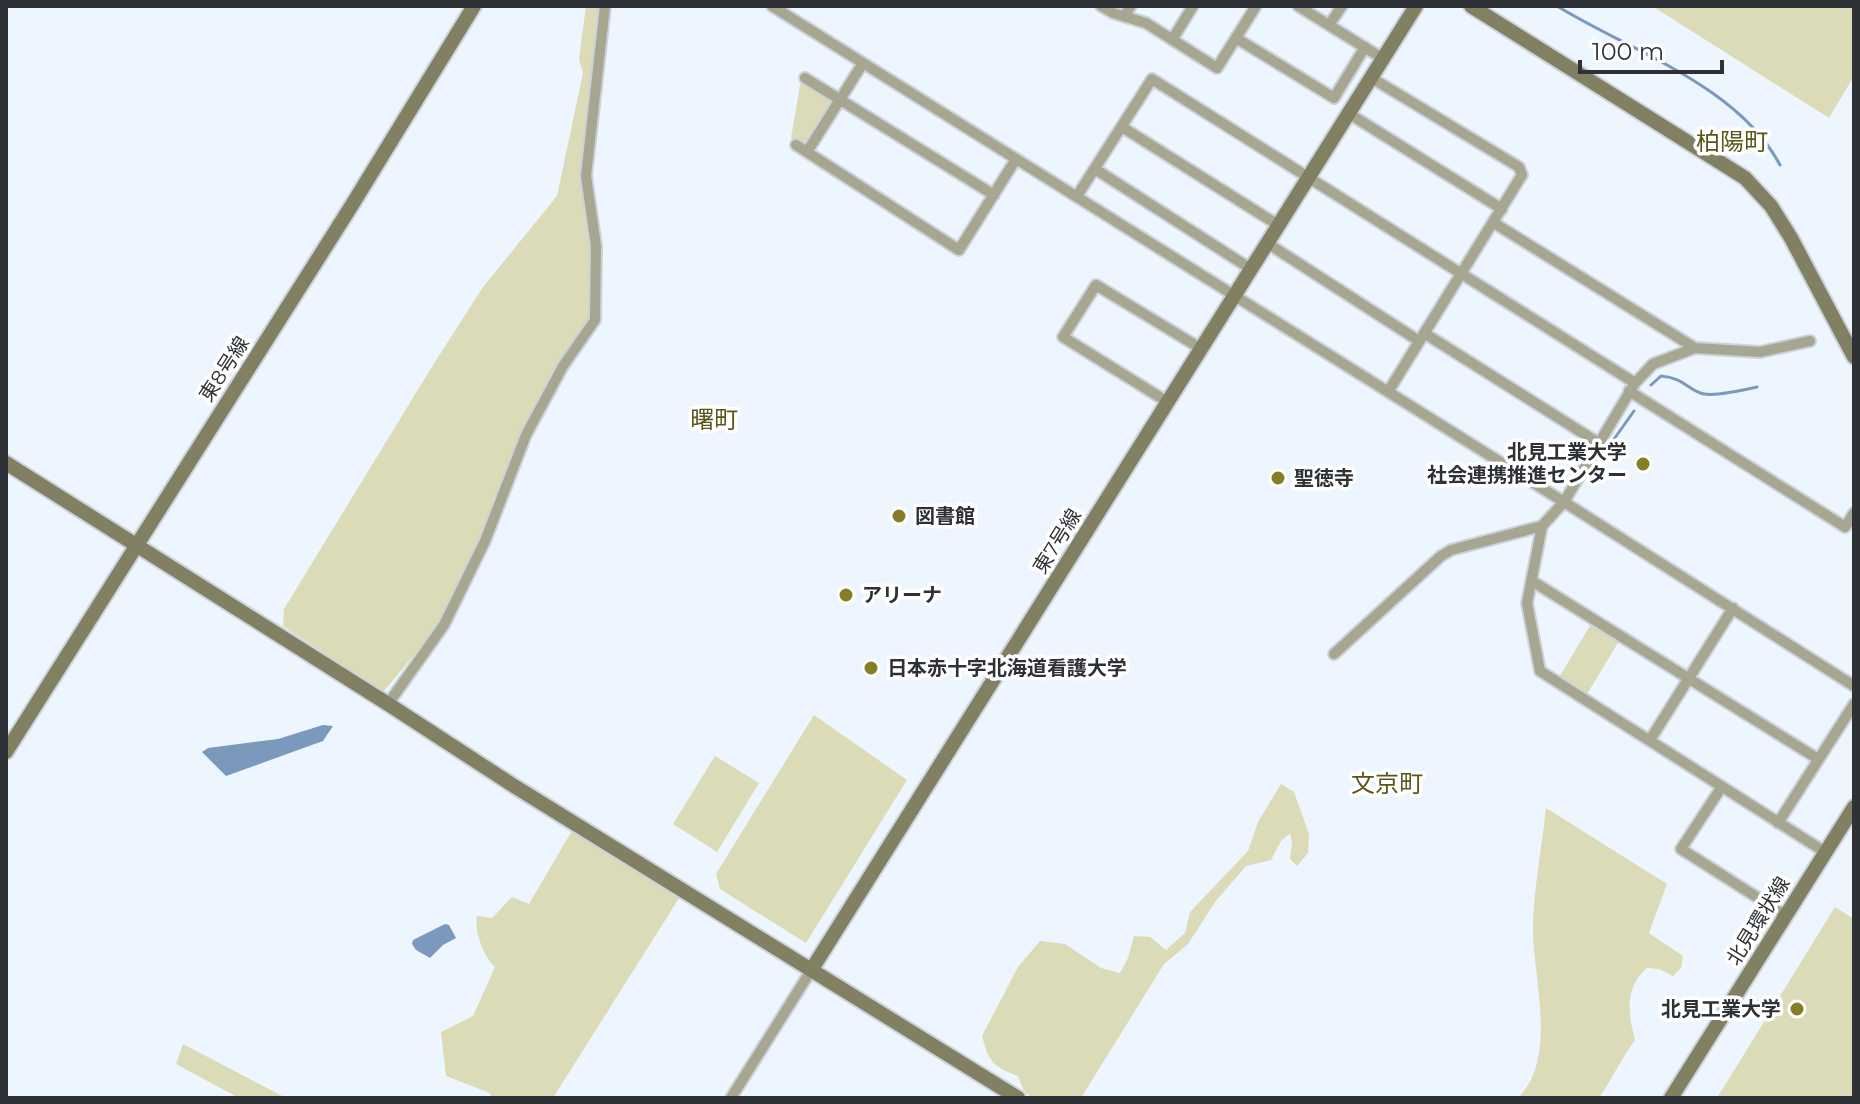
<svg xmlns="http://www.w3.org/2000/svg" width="1860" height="1104" viewBox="0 0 1860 1104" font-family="Montserrat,'Noto Sans JP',sans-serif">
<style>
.green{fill:#dcdbb7}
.water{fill:#7a99bd}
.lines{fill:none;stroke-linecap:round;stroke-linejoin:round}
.stream{stroke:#7a99bd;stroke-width:3}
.street-casing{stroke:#cbd2da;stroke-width:14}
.secondary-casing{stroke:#cbd2da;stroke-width:18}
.street{stroke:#a6a691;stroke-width:10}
.secondary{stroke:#818062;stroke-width:14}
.poi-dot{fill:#847e25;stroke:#fff;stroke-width:3}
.labels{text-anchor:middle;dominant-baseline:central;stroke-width:7;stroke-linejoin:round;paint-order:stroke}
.street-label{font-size:20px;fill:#2e3135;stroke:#fff}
.poi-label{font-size:20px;font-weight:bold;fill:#2e3135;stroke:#fff;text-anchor:start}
.quarter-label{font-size:24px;fill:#5a571b;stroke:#fff}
</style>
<rect width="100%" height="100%" fill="#edf5fe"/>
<!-- green -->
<path class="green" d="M586,6H605L588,146L595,320L563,366L452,610L383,692L283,626L284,609L433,365L483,287L557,196L583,73L579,59Z
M1652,6H1854V76L1829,118Z
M801,80L830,98L831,103L806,143L801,145L791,138Z
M1591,624L1619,641L1586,696L1558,679Z
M814,715L907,780L806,943L720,889L716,874Z
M715,756L759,783L717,852L673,824Z
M1281,784L1294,792L1309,834L1308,853L1297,866L1290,859L1292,842L1290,833L1281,841L1271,860L1246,866L1215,902L1188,944L1164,964L1081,1098H1031L1023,1089L1018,1076C992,1066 989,1062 982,1036L1018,967L1040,941L1065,944L1101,968L1120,973L1128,958L1134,936L1150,937L1166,950L1185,933L1190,912L1248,851L1258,822Z
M1546,808L1667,884L1649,933L1683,956L1681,968L1673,976L1659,969L1647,968C1624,988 1628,1013 1635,1040C1621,1059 1612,1079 1599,1098H1518C1559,1057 1532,976 1533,925C1534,887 1542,847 1546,808Z
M573,829L681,895L553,1098H491L490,1093L446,1076L441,1032L473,1016L495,967C484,956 474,933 477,916L492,918L512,897L529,904Z
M1835,907L1854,919V1098H1717Z
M183,1044L286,1098H239L176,1064Z"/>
<!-- water -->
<path class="water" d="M323,725L333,726L323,741L226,776L202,752L208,748L278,739Z
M445,924L449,925L456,938L443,945L430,958L416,950L412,944L413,940Z"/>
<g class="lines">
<!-- stream -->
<path class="stream" d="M1557,6C1630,51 1738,85 1780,165
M1651,385L1661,376C1685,378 1688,391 1704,394C1716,396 1744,390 1757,387
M1602,456L1634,411"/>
<!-- street casing -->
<g class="street-casing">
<path id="street" d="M772,6L1564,502L1854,686
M1101,6L1113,13L1146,23L1217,68L1256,6
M1298,6L1382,58
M1124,16L1131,6
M1329,25L1342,6
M1236,38L1334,98L1365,47
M1172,40L1193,6
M1370,77L1519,167L1522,175L1388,392
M805,78L994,195
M1348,113L1502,209
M1122,127L1278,225
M796,145L959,250L1016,159
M807,152L863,63
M1095,169L1251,269
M1077,196L1152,79L1635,383
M1494,223L1695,348
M1267,243L1419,341
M1424,333L1597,442
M1810,341L1760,352L1695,348L1653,364L1635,383L1564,502L1542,526L1527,603L1540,671L1825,852
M1629,391L1845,527L1854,513
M1166,401L1063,337L1096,285L1200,348
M1532,581L1818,759
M1334,654L1441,556L1451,550L1542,526
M388,704L444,625L485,541L526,435L563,366L595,320L596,246L586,176L605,6
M1650,740L1733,608
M1721,788L1681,849L1785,915
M1778,823L1854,704
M731,1098L812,969"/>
</g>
<!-- secondary casing -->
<g class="secondary-casing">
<path id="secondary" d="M1471,6L1745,178L1771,206L1791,238L1854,357
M6,463L388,704L514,786L1018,1098
M6,752L352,205L474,6
M812,969L1416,6
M1671,1098L1854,807"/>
</g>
<!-- street -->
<use href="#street" class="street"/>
<!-- secondary -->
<use href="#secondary" class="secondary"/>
</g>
<!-- markers -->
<g class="poi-dot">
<circle cx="1643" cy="464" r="8"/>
<circle cx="1278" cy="478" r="8"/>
<circle cx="899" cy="516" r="8"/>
<circle cx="846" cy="595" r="8"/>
<circle cx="871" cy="668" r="8"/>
<circle cx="1797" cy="1009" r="8"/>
</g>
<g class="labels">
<!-- street labels -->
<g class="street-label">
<text transform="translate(224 369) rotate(-57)">東8号線</text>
<text transform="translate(1057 541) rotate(-58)">東7号線</text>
<text transform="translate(1758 921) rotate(-58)">北見環状線</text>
</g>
<!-- poi labels -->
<g class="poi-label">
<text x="1627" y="452" text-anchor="end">北見工業大学<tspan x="1627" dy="23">社会連携推進センター</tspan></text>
<text x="1294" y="478">聖徳寺</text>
<text x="915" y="516">図書館</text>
<text x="862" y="595">アリーナ</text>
<text x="887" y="668">日本赤十字北海道看護大学</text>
<text x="1781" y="1009" text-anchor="end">北見工業大学</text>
</g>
<!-- quarter labels -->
<g class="quarter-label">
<text x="1732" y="141">柏陽町</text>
<text x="714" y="419">曙町</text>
<text x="1387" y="783">文京町</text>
</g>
</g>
<!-- border -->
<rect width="1860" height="1104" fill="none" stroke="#2e3135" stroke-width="16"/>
<!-- scale -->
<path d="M1580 60v12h142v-12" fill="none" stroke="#2e3135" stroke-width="4"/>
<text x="1592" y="60" font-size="24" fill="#2e3135" stroke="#ffffff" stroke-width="6" paint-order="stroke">100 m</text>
</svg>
